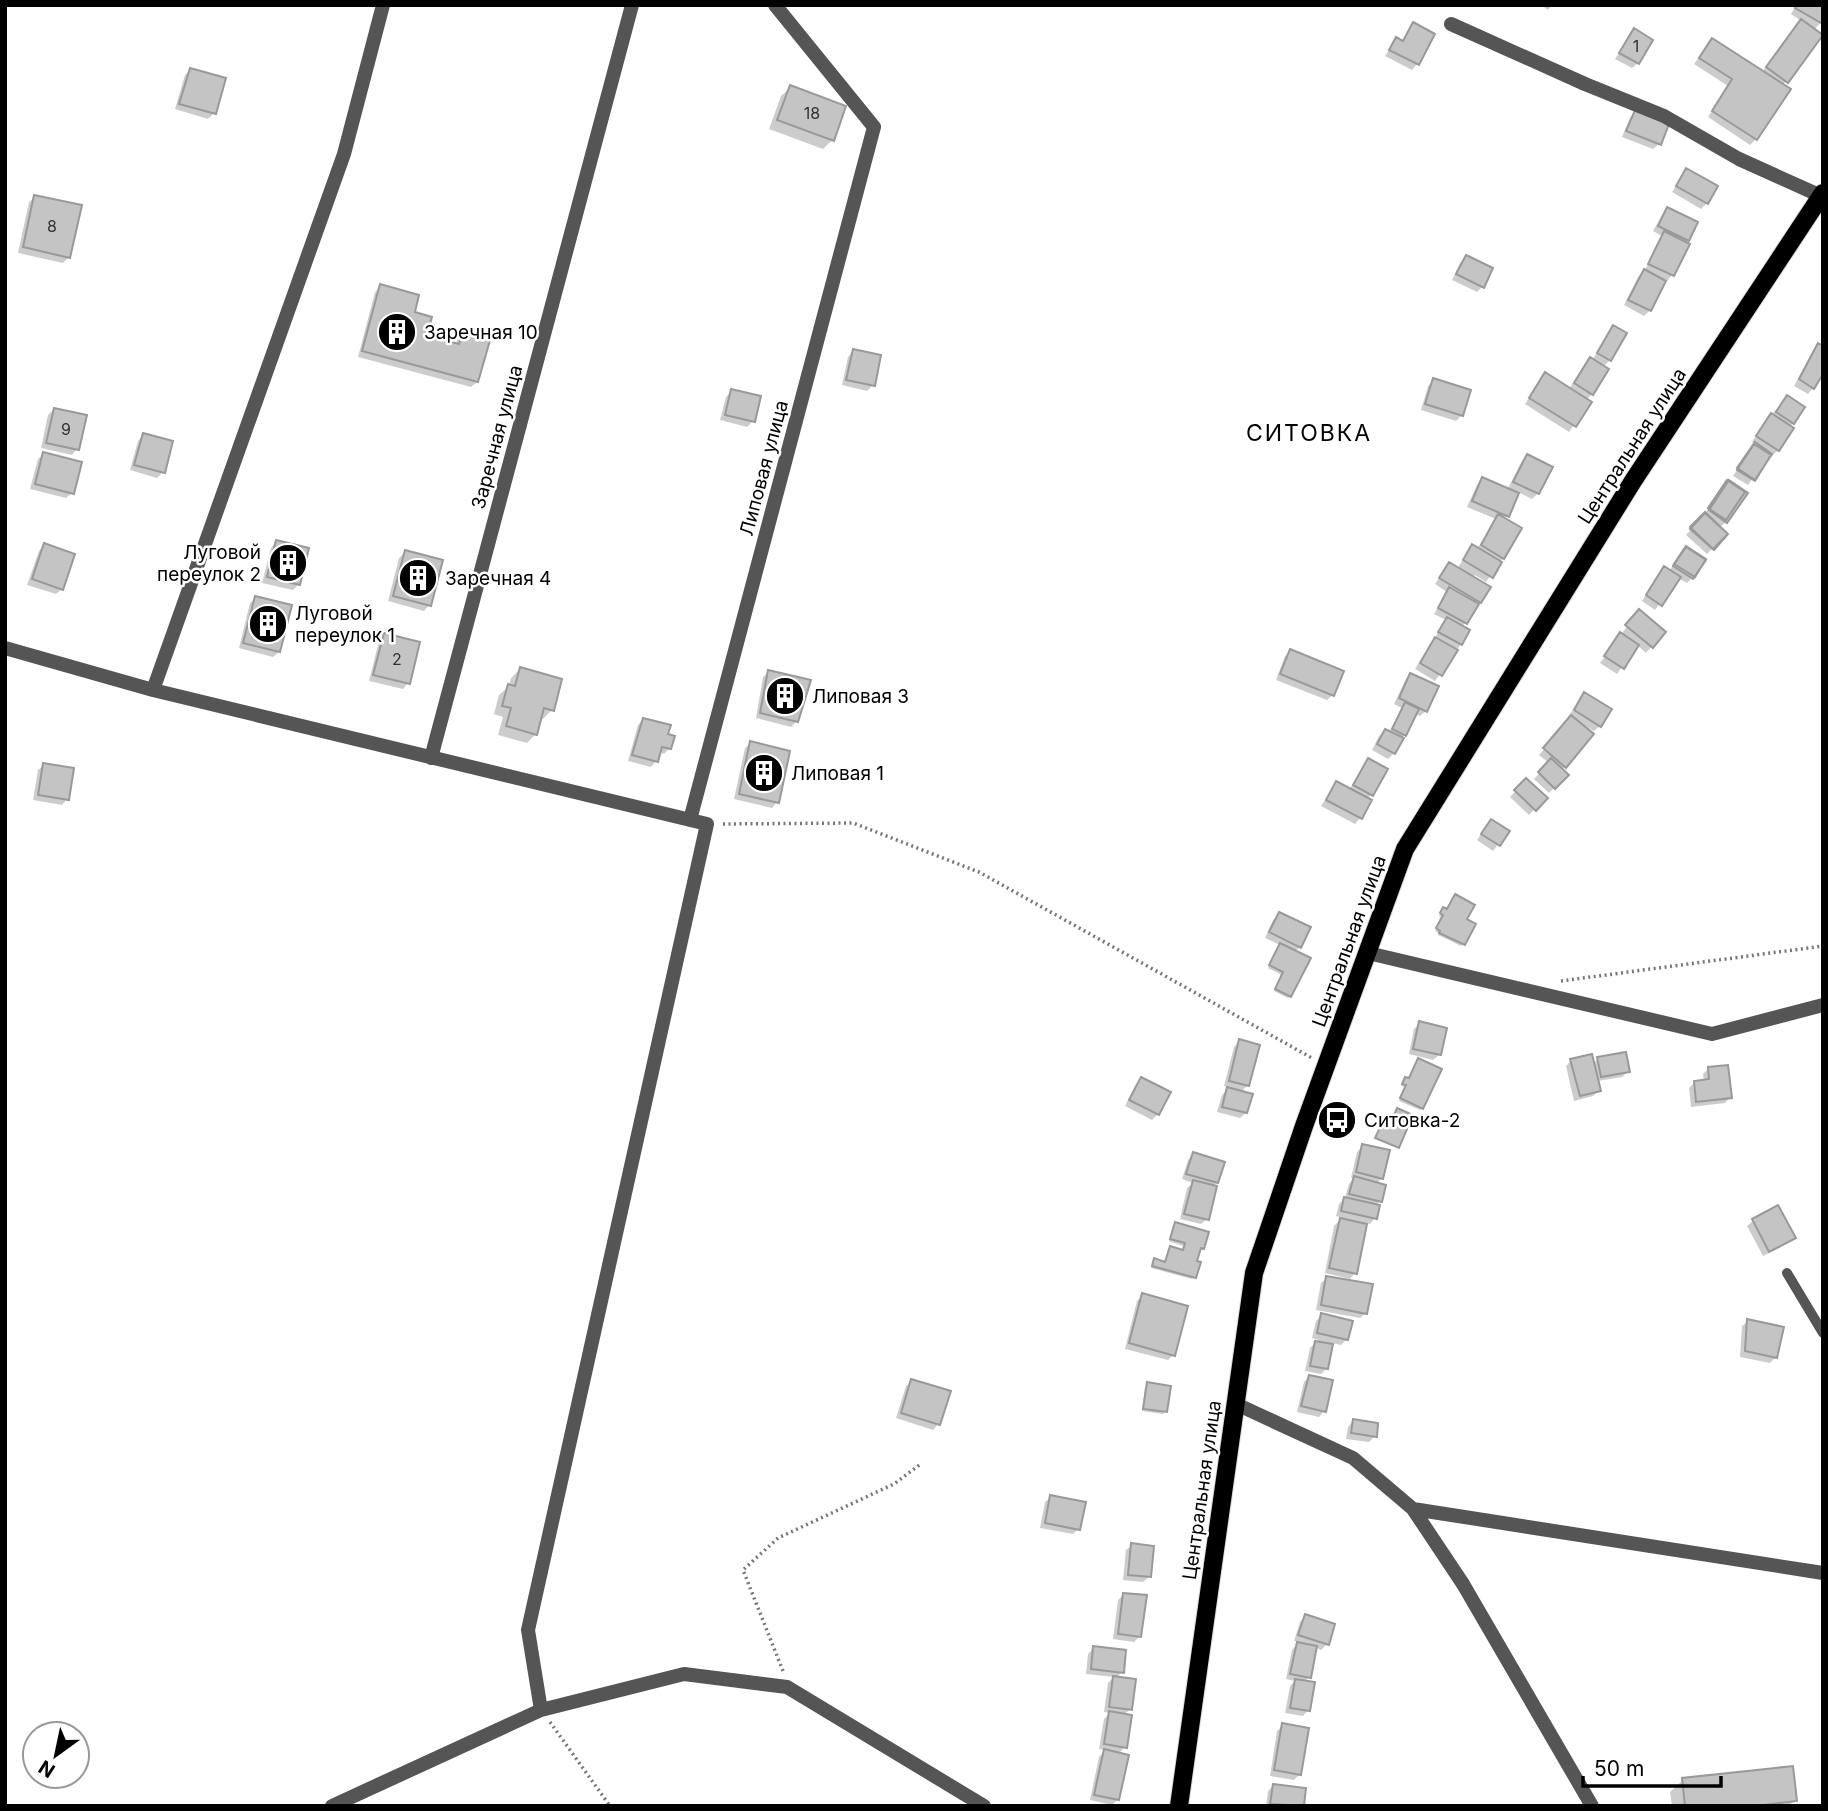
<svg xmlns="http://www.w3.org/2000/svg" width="1828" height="1811" viewBox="0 0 1828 1811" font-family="Inter,sans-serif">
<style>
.shadow{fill:#0003}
.building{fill:#c4c4c4;stroke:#999;stroke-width:2}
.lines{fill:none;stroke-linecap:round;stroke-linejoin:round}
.primary-casing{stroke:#dbdbdb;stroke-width:20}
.path{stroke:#777;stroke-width:3.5;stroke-dasharray:2 3.5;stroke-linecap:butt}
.lane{stroke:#555;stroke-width:10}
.street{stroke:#555;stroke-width:14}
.primary{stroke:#000;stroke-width:18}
.labels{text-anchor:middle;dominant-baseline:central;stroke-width:5;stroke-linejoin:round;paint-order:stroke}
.number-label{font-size:16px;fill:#313131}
.poi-label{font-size:19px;fill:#000;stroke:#fff;text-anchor:start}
.street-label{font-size:19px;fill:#000;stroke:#fff}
.quarter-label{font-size:23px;letter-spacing:2px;fill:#000;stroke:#fff}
</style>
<rect width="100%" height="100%" fill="#fff"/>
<!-- shadow -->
<path class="shadow" d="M1541,5H1552L1548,10Z
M1796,5H1823V20L1814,30L1821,35L1782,86L1756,139L1750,145L1708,117L1728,86L1694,64L1712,40L1762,72L1801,21L1791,14Z
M1414,24L1433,34L1417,64L1412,70L1385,56L1396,39L1401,42Z
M1634,30L1638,63L1632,68L1615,59Z
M190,70L214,113L208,119L175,109L185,75Z
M790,88L832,140L823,149L769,129L781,96Z
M1635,112L1659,144L1653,149L1622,137L1630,118Z
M1686,170L1707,203L1701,209L1672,192Z
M35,197L69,257L63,263L18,253L29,202Z
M1667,209L1688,240L1684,243L1672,275L1667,281L1665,280L1650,310L1644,316L1624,305L1638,277L1645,270L1662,236L1653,231L1662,215Z
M1466,257L1482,287L1477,292L1452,280L1460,263Z
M381,286L413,313L425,336L456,345L458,337L464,331L477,382L471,387L358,357L375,292Z
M1614,327L1610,360L1603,367L1592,394L1586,400L1590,402L1569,432L1525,404L1545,374L1569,389L1585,364L1590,359L1592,360Z
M1819,345L1813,388L1808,394L1794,386L1813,351Z
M853,351L873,385L867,391L842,385L848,357Z
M1434,380L1462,415L1456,421L1421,410L1428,386Z
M731,391L753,421L747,427L720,420L726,397Z
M1787,397L1793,423L1789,427L1792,429L1778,450L1772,456L1770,454L1748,485L1733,476L1755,444L1752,442L1766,421Z
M54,409L77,449L72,455L41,448L48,415Z
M143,435L171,443L163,472L157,478L130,470L138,441Z
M44,454L72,493L66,498L30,489L38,459Z
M1527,456L1538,493L1532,499L1518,492L1504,519L1503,558L1486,582L1475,575L1473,578L1479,602L1462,627L1461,644L1435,681L1415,669L1446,620L1434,614L1447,592L1435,584L1449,564L1457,569L1472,546L1477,549L1496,519L1467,507L1477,485L1483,480L1507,490L1522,461Z
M1722,488L1726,522L1719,528L1726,535L1707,554L1686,535L1704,515Z
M276,542L299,584L293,590L262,583L271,548Z
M44,545L62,589L56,594L27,585L39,551Z
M1686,548L1692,578L1687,583L1678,578L1655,610L1642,601L1659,574L1669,571Z
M405,552L429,605L424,611L388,601L399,558Z
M256,598L279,652L273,657L239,648L250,603Z
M1634,617L1664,632L1646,653L1637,645L1617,674L1600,663Z
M385,635L408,683L403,689L369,681L379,641Z
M1291,651L1333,695L1327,700L1276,680L1285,656Z
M520,669L552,710L543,719L540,718L536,734L527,743L498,735L503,717L494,714L499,695L509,686L511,678Z
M769,672L797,721L791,727L756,718L763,677Z
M1410,675L1426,711L1420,716L1415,714L1394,753L1388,759L1372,750L1379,736L1385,731L1389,733L1402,708L1394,704L1405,681Z
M1585,694L1600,726L1594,731L1582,724L1565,766L1561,770L1567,775L1549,793L1534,779L1549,763L1539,755L1571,717L1569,716L1579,700Z
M643,719L666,735L670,748L664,754L659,752L656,761L651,767L628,761L638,725Z
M751,743L777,802L772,808L734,799L745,748Z
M1368,760L1371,795L1367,799L1369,800L1360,818L1355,824L1321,806L1336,783L1349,790Z
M44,765L67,799L62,805L33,800L38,770Z
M1526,780L1545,798L1529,815L1510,797Z
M1486,827L1507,832L1493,851L1477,840Z
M1441,911L1465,920L1463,944L1461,946L1438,935L1439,933L1435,931L1443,918L1439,916Z
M1279,914L1300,947L1294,952L1290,996L1288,998L1274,991L1282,975L1268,968L1280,945L1265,938L1273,920Z
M1420,1023L1439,1055L1433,1060L1409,1054L1414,1029Z
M1240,1041L1248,1085L1240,1093L1246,1113L1240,1118L1217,1112L1222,1095L1229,1088L1224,1086L1234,1047Z
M1598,1059L1628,1071L1622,1077L1597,1081L1599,1090L1593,1096L1574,1101L1566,1066L1571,1061L1593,1064Z
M1416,1063L1422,1108L1420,1110L1399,1101L1405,1087L1401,1086L1404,1081L1408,1080Z
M1709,1068L1730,1097L1725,1103L1691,1107L1689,1088L1694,1083L1704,1082L1703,1074Z
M1141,1079L1158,1114L1152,1120L1125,1106L1136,1084Z
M1363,1146L1382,1178L1376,1184L1380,1201L1375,1206V1218L1370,1224L1366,1223L1355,1273L1350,1279L1325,1273L1334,1226L1342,1218L1336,1216L1339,1204L1345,1198L1349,1184L1354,1178H1351L1357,1152Z
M1193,1154L1217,1182L1212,1187L1207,1219L1201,1224L1180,1219L1187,1188L1193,1183L1182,1179L1188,1160Z
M1778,1208L1793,1237L1788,1243L1763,1256L1747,1226L1753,1221Z
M1176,1224L1203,1248L1198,1250L1194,1277L1192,1279L1151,1268L1155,1260L1164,1263L1170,1248L1182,1251L1183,1246L1169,1241Z
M1327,1278L1366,1313L1360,1318L1316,1310L1321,1283Z
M1143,1295L1173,1355L1168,1360L1125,1349L1137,1301Z
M1322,1315L1347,1339L1341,1345L1332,1343L1326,1369L1321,1374L1305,1371L1310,1348L1318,1340L1312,1338L1316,1321Z
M1748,1321L1776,1357L1770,1363L1740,1357L1742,1326Z
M1309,1376L1324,1411L1319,1417L1297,1412L1304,1382Z
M912,1381L938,1424L933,1430L896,1418L906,1386Z
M1148,1384L1166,1411L1163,1414L1142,1411L1145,1387Z
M1353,1421L1375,1436L1369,1442L1346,1439L1348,1427Z
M1051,1497L1078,1529L1073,1534L1040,1528L1045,1502Z
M1132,1545L1149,1577L1143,1582L1123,1580L1126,1550Z
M1124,1594L1140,1636L1134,1642L1113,1639L1118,1600Z
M1305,1616L1327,1644L1321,1650L1315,1647L1309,1677L1304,1682L1308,1710L1303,1716L1285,1713L1290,1686L1295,1681L1286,1679L1292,1650L1299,1642L1294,1641L1300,1622Z
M1094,1648L1122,1672L1116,1678L1130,1709L1124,1715L1125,1747L1118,1754V1799L1112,1805L1090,1800L1099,1757L1105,1750L1099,1749L1104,1719L1110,1713L1104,1712L1108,1683L1114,1677L1086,1674L1088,1654Z
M1283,1725L1300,1774L1294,1780L1270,1776L1277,1731Z
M1683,1780L1795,1800L1789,1806H1672L1670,1792Z
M1274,1785L1302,1806H1266L1268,1791Z"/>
<!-- building -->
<path class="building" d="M1797,5H1823V24L1795,8Z
M1801,19L1823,35L1788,83L1766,67Z
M1413,22L1435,34L1419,65L1389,50L1396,37L1403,41Z
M1634,28L1653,40L1639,64L1619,53Z
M1712,38L1791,89L1757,140L1712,111L1732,79L1699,58Z
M190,68L226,78L216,114L179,104Z
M790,85L846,106L834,141L777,120Z
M1635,110L1669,124L1661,145L1626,131Z
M1686,168L1718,186L1708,204L1676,186Z
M34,195L82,205L70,258L23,247Z
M1667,207L1698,222L1689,241L1658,226Z
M1664,231L1690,244L1674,276L1648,264Z
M1466,255L1493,268L1484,288L1456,274Z
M1644,269L1666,281L1651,311L1628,300Z
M380,284L419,295L415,312L432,317L427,335L459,344L463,329L491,337L478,382L362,351Z
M1613,325L1627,333L1611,361L1597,353Z
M1818,343L1823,346V374L1814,389L1799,379Z
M853,349L881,355L875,386L846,380Z
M1590,357L1609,369L1593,395L1574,383Z
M1545,372L1592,402L1576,427L1529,398Z
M1433,378L1471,390L1463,416L1425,404Z
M731,389L761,396L755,422L725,415Z
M1787,395L1805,407L1794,424L1776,412Z
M54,408L87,415L79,450L46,443Z
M1771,413L1794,428L1779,451L1756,436Z
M143,433L173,441L165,473L134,465Z
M1755,442L1772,454L1755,480L1737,468Z
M1754,444L1771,455L1755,481L1737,470Z
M43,452L82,462L74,494L35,484Z
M1527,454L1553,467L1539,494L1513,482Z
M1482,477L1519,493L1509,517L1472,501Z
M1727,480L1745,492L1726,520L1708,508Z
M1729,480L1748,493L1727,523L1709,510Z
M1705,512L1728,534L1713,549L1690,527Z
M1705,513L1728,534L1714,550L1690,529Z
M1498,514L1522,528L1504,559L1481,545Z
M276,540L309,548L300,585L267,577Z
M44,543L75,554L63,590L32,579Z
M1472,544L1502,562L1493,578L1463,560Z
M1686,546L1706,559L1695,577L1674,564Z
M1686,547L1706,560L1693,579L1673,566Z
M405,550L443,560L431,606L393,596Z
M1449,562L1491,587L1481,603L1439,578Z
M1664,566L1681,577L1662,606L1646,595Z
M1449,587L1479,604L1467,624L1438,608Z
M255,596L292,605L280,652L243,643Z
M1639,609L1666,632L1653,648L1625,625Z
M1447,617L1470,630L1462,645L1438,632Z
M1620,632L1639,645L1624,669L1604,656Z
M384,633L420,642L410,684L373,675Z
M1435,637L1458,650L1442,676L1420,663Z
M1290,649L1344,671L1334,696L1280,674Z
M520,667L562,679L554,711L544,708L537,735L506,726L511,708L502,706L508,684L515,686Z
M768,670L811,680L798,722L760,713Z
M1410,673L1439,686L1427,712L1399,698Z
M1584,692L1612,709L1601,727L1574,710Z
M1405,702L1419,709L1406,736L1392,729Z
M1571,715L1594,734L1566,768L1543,748Z
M643,718L671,725L668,734L675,736L671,749L662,747L658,762L632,755Z
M1385,729L1404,738L1395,754L1377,744Z
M750,741L790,751L779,803L739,794Z
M1368,758L1388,769L1373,796L1353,785Z
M1551,758L1569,775L1555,789L1538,772Z
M43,763L74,768L69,800L38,795Z
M1526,778L1548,798L1536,811L1514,790Z
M1336,781L1372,800L1362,819L1326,800Z
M1491,819L1510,831L1500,846L1481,834Z
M1455,894L1475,905L1467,919L1476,924L1465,945L1439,933L1440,931L1436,928L1443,915L1440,913L1443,907L1447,909Z
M1279,912L1311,927L1301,948L1269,932Z
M1280,943L1311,958L1291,997L1275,989L1283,972L1269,965Z
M1419,1021L1447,1028L1441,1055L1413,1049Z
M1239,1039L1260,1045L1249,1086L1229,1081Z
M1626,1052L1630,1072L1601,1077L1597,1057Z
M1592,1054L1601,1091L1580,1096L1570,1059Z
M1418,1058L1442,1069L1423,1109L1400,1098L1406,1085L1402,1084L1405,1077L1409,1078Z
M1728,1065L1732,1098L1696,1102L1694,1081L1709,1079L1708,1067Z
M1141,1077L1171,1092L1159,1115L1129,1100Z
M1227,1087L1253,1094L1247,1113L1222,1107Z
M1397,1108L1413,1115L1399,1148L1375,1138L1385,1117L1392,1120Z
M1362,1144L1390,1150L1383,1179L1356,1172Z
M1193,1152L1225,1162L1218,1183L1186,1174Z
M1354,1176L1386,1185L1382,1202L1349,1194Z
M1193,1180L1217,1186L1209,1220L1184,1214Z
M1344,1197L1380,1205L1377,1219L1341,1211Z
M1778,1205L1796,1238L1769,1252L1752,1219Z
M1340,1218L1367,1224L1357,1274L1329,1268Z
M1175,1222L1209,1232L1204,1249L1201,1248L1197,1261L1201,1262L1196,1278L1152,1266L1154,1258L1165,1262L1170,1246L1183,1250L1185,1243L1170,1239Z
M1326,1276L1373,1284L1367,1314L1321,1305Z
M1142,1293L1188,1306L1175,1356L1129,1343Z
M1321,1313L1353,1321L1348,1340L1317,1333Z
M1747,1319L1784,1327L1777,1358L1745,1351Z
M1315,1341L1333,1344L1328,1369L1310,1366Z
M1309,1375L1333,1380L1326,1412L1301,1406Z
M911,1379L951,1391L940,1425L901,1413Z
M1147,1382L1171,1386L1167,1412L1143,1409Z
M1353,1419L1378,1423L1377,1437L1351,1433Z
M1050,1495L1086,1502L1080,1530L1045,1523Z
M1131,1543L1154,1546L1151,1577L1128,1575Z
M1123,1593L1147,1595L1141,1637L1118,1634Z
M1305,1614L1335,1624L1329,1645L1298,1635Z
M1297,1642L1317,1646L1311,1678L1290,1674Z
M1093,1646L1126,1650L1124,1673L1091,1669Z
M1113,1676L1136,1679L1132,1710L1109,1707Z
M1295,1679L1315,1682L1310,1711L1290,1708Z
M1109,1711L1132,1715L1127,1748L1104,1744Z
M1282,1723L1309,1728L1301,1775L1274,1770Z
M1104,1749L1129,1755L1119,1800L1094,1795Z
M1793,1766L1797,1801L1756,1806H1685L1682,1778Z
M1273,1784L1306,1788L1304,1806L1270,1804Z"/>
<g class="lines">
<!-- primary casing -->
<g class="primary-casing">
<path id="primary" d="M1179,1806L1254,1273L1304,1126L1405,849L1633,481L1823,193"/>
</g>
<!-- path -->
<path class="path" d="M723,824L853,823L979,872L1312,1058
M1561,981L1823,946
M783,1671L743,1570L778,1538L894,1484L922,1463
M550,1722L610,1806"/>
<!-- lane -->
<path class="lane" d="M1787,1273L1823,1333"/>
<!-- street -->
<path class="street" d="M1451,24L1585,84L1664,116L1739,159L1821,196
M5,648L153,690L707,824L528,1630L541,1710
M153,690L344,154L383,5
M431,758L632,5
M690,820L874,127L775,5
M1368,953L1712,1034L1823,1005
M1236,1404L1353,1458L1413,1509L1463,1584L1592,1806
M1413,1509L1823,1573
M332,1806L541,1710L684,1674L787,1687L984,1806"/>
<!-- primary -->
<use href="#primary" class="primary"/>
</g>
<!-- icons -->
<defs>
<g id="building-disc" transform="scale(2.0125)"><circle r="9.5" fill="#000" stroke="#fff"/><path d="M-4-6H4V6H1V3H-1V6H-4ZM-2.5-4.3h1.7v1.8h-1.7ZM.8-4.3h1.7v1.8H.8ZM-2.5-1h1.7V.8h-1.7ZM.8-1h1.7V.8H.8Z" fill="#fff"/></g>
<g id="bus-disc" transform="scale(2.0125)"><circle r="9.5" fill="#000" stroke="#fff"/><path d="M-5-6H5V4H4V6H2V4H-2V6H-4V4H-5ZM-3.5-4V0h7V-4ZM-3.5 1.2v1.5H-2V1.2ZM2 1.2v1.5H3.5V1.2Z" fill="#fff"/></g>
</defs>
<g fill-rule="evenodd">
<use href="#building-disc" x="397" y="332"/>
<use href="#building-disc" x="288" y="563"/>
<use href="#building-disc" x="418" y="578"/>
<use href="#building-disc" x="268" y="624"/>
<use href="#building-disc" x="785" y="696"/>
<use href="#building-disc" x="764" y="773"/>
<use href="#bus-disc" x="1337" y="1120"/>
</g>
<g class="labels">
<!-- number labels -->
<g class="number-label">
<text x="1636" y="46">1</text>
<text x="812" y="113">18</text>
<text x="52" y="226">8</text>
<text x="66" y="429">9</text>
<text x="397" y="659">2</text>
</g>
<!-- poi labels -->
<g class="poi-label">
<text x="424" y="332">Заречная 10</text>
<text x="261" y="552" text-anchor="end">Луговой<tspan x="261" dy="22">переулок 2</tspan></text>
<text x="445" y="578">Заречная 4</text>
<text x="295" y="613">Луговой<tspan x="295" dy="22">переулок 1</tspan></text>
<text x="812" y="696">Липовая 3</text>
<text x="791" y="773">Липовая 1</text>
<text x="1364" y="1120">Ситовка-2</text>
</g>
<!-- street labels -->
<g class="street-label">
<text transform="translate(497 437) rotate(-75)">Заречная улица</text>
<text transform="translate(1632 446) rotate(-57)">Центральная улица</text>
<text transform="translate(764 468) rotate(-75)">Липовая улица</text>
<text transform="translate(1349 941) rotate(-70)">Центральная улица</text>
<text transform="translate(1202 1490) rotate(-82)">Центральная улица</text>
</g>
<!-- quarter labels -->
<g class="quarter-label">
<text x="1309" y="433">СИТОВКА</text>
</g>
</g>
<!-- border -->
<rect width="1828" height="1811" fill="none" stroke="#000000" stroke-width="14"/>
<!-- north arrow -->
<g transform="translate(56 1755) rotate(213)"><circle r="33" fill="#ffffff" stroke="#999999" stroke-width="2"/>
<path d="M0-5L12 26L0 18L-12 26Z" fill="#000000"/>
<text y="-10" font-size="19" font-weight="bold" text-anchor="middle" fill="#000000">N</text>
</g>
<!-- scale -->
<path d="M1583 1776v10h138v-10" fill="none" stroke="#000000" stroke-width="3.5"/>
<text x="1594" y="1776" font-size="21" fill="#000000" stroke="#ffffff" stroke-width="5" paint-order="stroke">50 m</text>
</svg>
